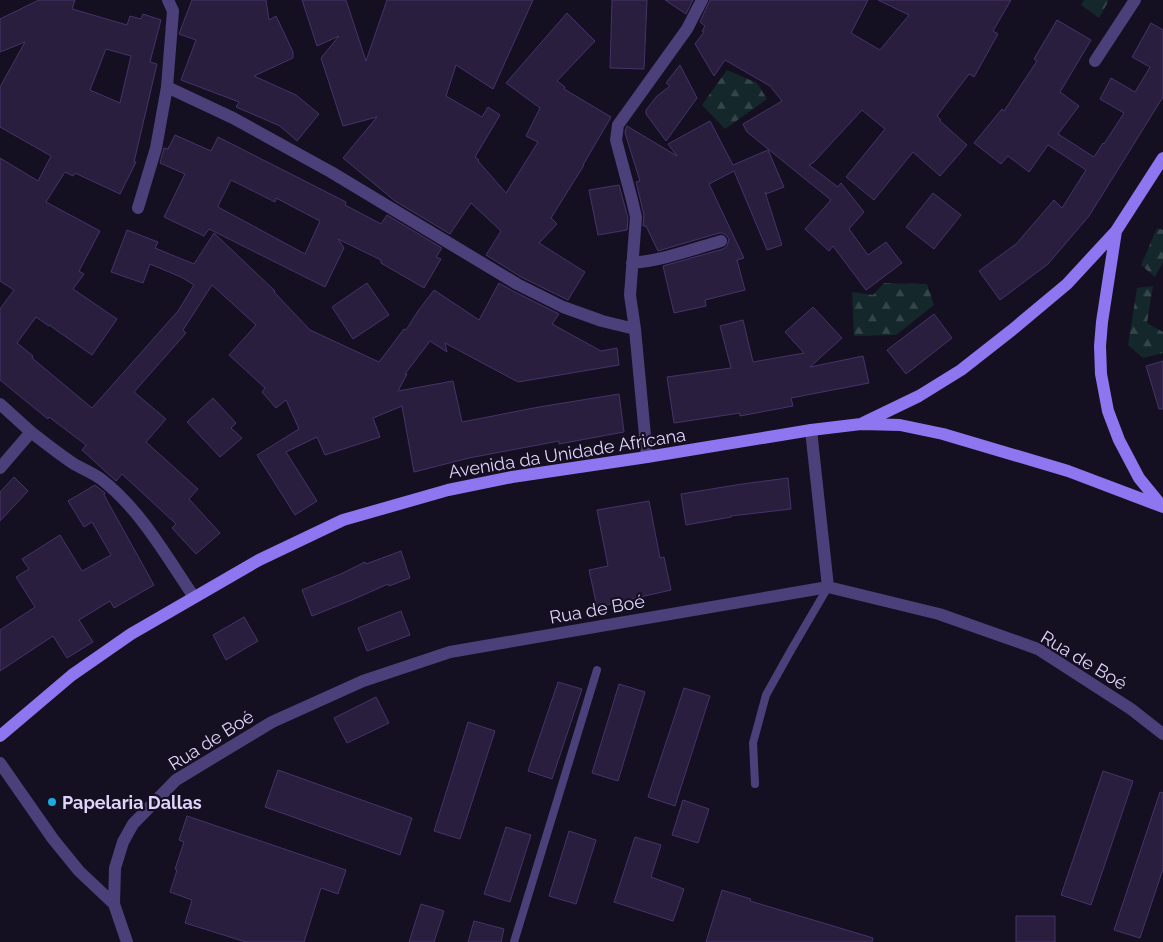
<svg xmlns="http://www.w3.org/2000/svg" width="1163" height="942" viewBox="0 0 1163 942" font-family="Raleway,sans-serif">
<style>
.forest{fill:url(#forest-firs)}
.building{fill:#2a1e3f;stroke:#463369;fill-rule:evenodd}
.lines{fill:none;stroke-linecap:round;stroke-linejoin:round}
.lane{stroke:#4c407a;stroke-width:8}
.street{stroke:#4c407a;stroke-width:12}
.secondary{stroke:#8d76ef;stroke-width:12}
.poi-dot{fill:#1aade1;stroke:#151021;stroke-width:2}
.labels{text-anchor:middle;dominant-baseline:central;stroke-width:4.5;stroke-linejoin:round;paint-order:stroke}
.street-label{font-size:18px;fill:#dfd4fa;stroke:#151021}
.poi-label{font-size:18px;font-weight:bold;fill:#dfd4fa;stroke:#151021;text-anchor:start}
</style>
<defs>
<pattern id="forest-firs" width="22" height="20" patternUnits="userSpaceOnUse" patternTransform="scale(1.25)"><rect width="22" height="20" fill="#14272a"/><path d="M5 1l3.5 6h-7zM16 11l3.5 6h-7z" fill="#36454a"/></pattern>
</defs>
<rect width="100%" height="100%" fill="#151021"/>
<!-- forest -->
<path class="forest" d="M1084,0H1109L1099,18L1081,5Z
M727,70L757,83L767,99L725,129L702,105Z
M1157,228L1163,230V262L1155,277L1141,265Z
M884,283L927,284L934,305L896,335L854,336L852,292L873,295Z
M1153,286L1147,323L1163,332V353L1143,358L1128,345L1137,288Z"/>
<!-- building -->
<path class="building" d="M39,0H75L72,9L127,25L130,16L141,19L143,14L161,20L150,62L157,64L134,162H136L120,194L75,173L73,176L65,172L46,202L100,231L79,271L84,274L73,289L117,319L92,355L49,325V326L36,317L17,343L33,356L32,358L92,408L178,311L194,285L181,277L150,264L143,283L111,272L127,230L158,242L155,248L194,264L214,233L275,291L274,292L310,330L379,362L404,329L406,330L418,311L434,290L479,320L499,283L513,291L559,314L552,324L601,351L617,348L619,365L518,382L445,343L447,352L430,341L405,374H407L398,391L453,381L462,422L539,407L619,394L624,432L559,444V441L469,458L414,472L402,406L373,418L380,437L325,455L317,437L286,452L317,501L295,515L257,455L299,429L286,400L276,408L262,392L265,388L229,355L256,325L212,285L183,330L186,333L134,392L166,419L146,442L198,489L189,499L220,533L196,554L172,528L176,524L122,474L116,481L82,450L86,445L49,417L48,419L0,380V309L14,290L0,281V158L38,181L51,156L0,127V87L25,42L0,52V19ZM106,49L131,56L120,103L90,90Z
M192,0H266L269,20L276,16L293,52V58L254,76L296,95L319,114L297,141L280,126L236,107L239,102L181,80L196,40L179,34Z
M302,0H346L366,61L387,0H533L493,89L456,65L446,96L482,117L488,107L500,115L475,157L479,160L478,161L506,193L538,142L526,136L540,108L506,83L567,13L595,41L557,81L565,87L564,89L611,117L583,165H584L551,218L557,224L539,243L585,272L568,300L521,277L486,255L501,231L471,203L450,234L395,201L343,158L377,117L343,126L321,58L339,36L317,46Z
M612,0H647L644,69L610,68Z
M665,0H693L686,14Z
M710,0H868L851,33L880,50L909,15L878,0H1011L993,31L998,34L974,77L969,74L937,116L941,120L940,121L967,145L940,176L913,152L874,200L846,177L885,129L862,110L814,162L809,165L838,187L841,183L864,212L849,229L868,255L886,242L902,263L866,290L833,246L829,251L805,229L831,200L747,132L743,124L782,101L770,86L725,60L714,76L695,44L704,32L702,31L705,26L700,22Z
M1057,20L1091,40L1060,92L1079,106L1058,134L1094,157L1103,143L1104,144L1124,113L1100,99L1111,78L1135,92L1150,67L1132,57L1151,23L1163,30V97L1089,216L1048,264L1000,300L979,271L1016,244L1054,200L1062,208L1086,170L1048,145L1029,172L1008,156L1001,164L974,143L1002,109L1004,111L1037,61L1034,59Z
M680,65L697,98L666,141L646,114V110L657,96L670,86L666,83Z
M710,121L733,165L768,150L784,187L766,194L765,192L782,245L767,250L734,171L709,184L744,258L737,260L745,290L705,300L706,306L674,313L663,266L723,249L727,246L729,239L726,235L722,233H719L658,251L646,226H643L644,215L636,182L640,181L625,133L626,128L627,126L677,156L668,144Z
M175,135L211,151L218,137L346,202L345,205L381,224L387,215L442,248L436,257L441,259L424,288L381,263V260L338,239L344,248L325,287L209,229L204,236L164,217L185,174L160,163L164,148L168,149ZM231,180L275,202L276,198L320,221L305,254L218,207V206Z
M619,185L628,218L627,230L598,235L589,190Z
M933,193L961,215L934,249L906,227Z
M367,283L389,315L353,339L332,307Z
M813,307L842,338L810,367L863,356L869,383L791,398L793,406L740,416V413L674,423L667,377L731,368L720,326L743,320L753,362L804,353L785,332Z
M934,314L952,338L906,374L887,350Z
M1163,361V409H1159L1146,366Z
M213,398L236,423L231,428L242,438L220,457L187,422Z
M14,477L28,491L0,521V492Z
M788,478L791,509L731,516V517L686,525L681,494L742,484Z
M95,485L105,493L104,495L154,585L114,608L110,601L79,620L93,642L67,658L53,636L0,671V630L35,607L16,577L29,569L22,559L60,535L82,571L111,555L92,522L84,527L68,501Z
M649,501L660,558L664,557L671,590L597,607L589,570L608,566L597,510Z
M401,551L410,578L389,586L388,584L352,600L312,616L302,590L343,573L365,562L366,564Z
M401,611L410,635L367,651L358,628Z
M244,617L258,641L226,660L213,635Z
M558,682L582,689L552,779L528,771Z
M619,684L645,692L618,781L592,773Z
M684,688L710,696L675,806L648,797Z
M376,697L389,723L347,743L334,718Z
M468,722L495,731L460,839L434,831Z
M278,770L412,818L400,855L265,807Z
M1103,771L1133,781L1091,905L1061,895Z
M1160,792L1163,793V869L1140,938L1114,930Z
M683,800L709,809L698,843L672,835Z
M187,816L346,870L338,894L321,888L304,942H246L185,923L192,900L170,892L177,870L175,869L184,842L179,840Z
M506,827L531,835L510,902L484,894Z
M569,831L596,840L576,904L549,896Z
M635,837L661,845L651,877L684,889L673,921L614,902Z
M722,890L751,899L750,901L873,938L872,942H706Z
M421,904L444,911L434,942H409Z
M1016,916H1055V942H1016Z
M474,921L504,929L501,942H468Z"/>
<g class="lines">
<!-- lane -->
<path class="lane" d="M755,784L753,743L766,695L790,652L828,587
M514,942L597,670"/>
<!-- street -->
<path class="street" d="M168,0L173,11L167,87L233,118L331,172L517,284L563,307L602,321L635,329L647,457
M1095,61L1135,0
M138,208L156,148L167,87
M632,263C664,260 690,250 721,241
M635,329L630,295L636,217L632,200L616,140L618,125L687,29L702,0
M0,404L31,432
M811,430L828,587
M0,468L31,432C45,443 59,454 74,464C83,469 93,473 101,479C141,510 166,556 194,597
M0,763L53,839L79,871L114,904L127,942
M114,904L115,868L123,842L133,824L176,780L272,722L363,681L450,652L828,587L939,614L1038,649L1131,709L1163,734"/>
<!-- secondary -->
<path class="secondary" d="M1116,231L1102,322L1100,346L1101,374L1108,411L1119,440L1139,478L1161,505
M863,423L919,396L961,370L1012,330L1067,284L1116,231L1163,158
M0,736L72,675L131,634L259,560L343,520L448,490L512,477L647,457L811,430L861,424L900,425L943,434L1068,471L1163,507"/>
</g>
<!-- markers -->
<circle class="poi-dot" cx="52" cy="802" r="5"/>
<g class="labels">
<!-- street labels -->
<g class="street-label">
<text transform="translate(567 453) rotate(-9)">Avenida da Unidade Africana</text>
<text transform="translate(597 609) rotate(-10)">Rua de Boé</text>
<text transform="translate(1084 660) rotate(31)">Rua de Boé</text>
<text transform="translate(211 740) rotate(-32)">Rua de Boé</text>
</g>
<!-- poi labels -->
<g class="poi-label">
<text x="62" y="802">Papelaria Dallas</text>
</g>
</g>
</svg>
